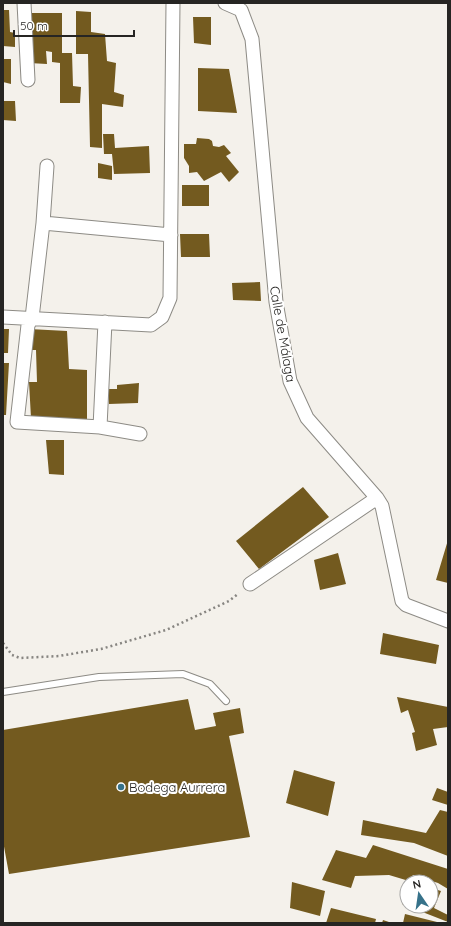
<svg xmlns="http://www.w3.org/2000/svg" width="451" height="926" viewBox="0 0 451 926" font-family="Quicksand,sans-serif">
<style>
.building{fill:#735a1f}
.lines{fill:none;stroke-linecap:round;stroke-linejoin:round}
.lane-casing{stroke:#8d8b85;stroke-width:8}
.street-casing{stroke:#8d8b85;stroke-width:15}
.path{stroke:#878581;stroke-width:2.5;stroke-dasharray:2 3;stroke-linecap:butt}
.lane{stroke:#fff;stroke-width:6}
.street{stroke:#fff;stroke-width:13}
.poi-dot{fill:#36728a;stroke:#fff;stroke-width:1.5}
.labels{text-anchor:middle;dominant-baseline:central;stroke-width:4;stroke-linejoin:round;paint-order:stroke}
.street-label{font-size:13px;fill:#262523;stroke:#fff}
.poi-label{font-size:13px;fill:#262523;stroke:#fff;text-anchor:start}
</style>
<rect width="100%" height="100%" fill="#f4f1eb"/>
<!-- building -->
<path class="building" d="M3,10H9L10,32L15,33V47L3,46Z
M76,11L91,12V32L105,34L107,61L116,63L114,92L124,95L123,107L102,104V148L90,147L88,54H76Z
M27,13H62V53H72L73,86L81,87L80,103H60V63L52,62V52L46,51L47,64L29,63Z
M193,17H211V45L194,43Z
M3,59H11V84L3,82Z
M198,68L229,69L237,113L198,111Z
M3,101H15L16,121L3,120Z
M103,134H114L115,148L149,146L150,173L114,174L112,154H104Z
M197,138L209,139L212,141L213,146L219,147L224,145L231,153L226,156L239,172L229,182L221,172L204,181L197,172L189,173V166L184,158V144H196Z
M98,163L112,166V180L98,178Z
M182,185H209V206H182Z
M180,234H209L210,257H181Z
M260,282L261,301L233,300L232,283Z
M3,329H9L8,353H3Z
M29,329L67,331L69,369L87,370V424L31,418L29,382H37L36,350H28Z
M3,363H9L6,415H3Z
M139,383L138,403L109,404L108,389H117V385Z
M46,440H64V475L49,474Z
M303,487L329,517L259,569L236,541Z
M448,540V583L436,580Z
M338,553L346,584L320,590L314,560Z
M383,633L439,645L436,664L380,654Z
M397,697L448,707V727L433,729L437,745L416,751L412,733L415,732L408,710L401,713Z
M188,699L195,730L216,726L213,713L240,708L244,733L229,736L250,837L9,874L3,841V730Z
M294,770L335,782L328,816L286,803Z
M437,788L448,792V805L432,800Z
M440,810L448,812V856L414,843L361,835L363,820L426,833Z
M373,845L448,869V889L438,883L413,875L409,881L389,875L355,876L351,888L322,880L336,850L366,858Z
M292,882L325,891L320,916L290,908Z
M431,888L441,891L434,908L448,915V922L402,904L407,890V906H431Z
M331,908L376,919L375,923H326Z
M405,914L437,922V923H403Z
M383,920L392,923H382Z"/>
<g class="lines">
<!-- lane casing -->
<g class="lane-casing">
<path id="lane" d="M3,692L99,677L183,674L210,684L226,701"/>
</g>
<!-- street casing -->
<g class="street-casing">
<path id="street" d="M24,3L28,80
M225,3L241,10L252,39L276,302L290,381L307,418L377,498L382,506L402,601L406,605L448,621
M47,166L43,223L32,318L28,325L17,422L100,427L140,434
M43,223L171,235
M3,317L151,325L162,317L170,298L173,3
M100,427L105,322
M250,584L377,498"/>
</g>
<!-- path -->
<path class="path" d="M3,643L12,655L20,658L59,656L101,649L166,630L229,601L239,593"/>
<!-- lane -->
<use href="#lane" class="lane"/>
<!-- street -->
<use href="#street" class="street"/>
</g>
<!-- markers -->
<circle class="poi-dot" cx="121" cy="787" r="4"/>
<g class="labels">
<!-- street labels -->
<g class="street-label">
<text transform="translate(283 334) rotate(80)">Calle de Málaga</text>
</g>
<!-- poi labels -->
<g class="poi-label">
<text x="129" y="787">Bodega Aurrera</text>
</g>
</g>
<!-- border -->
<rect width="451" height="926" fill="none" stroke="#262523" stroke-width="8"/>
<!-- north arrow -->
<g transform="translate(419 894) rotate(347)"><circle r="19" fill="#ffffff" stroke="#a8a8a7"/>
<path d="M0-3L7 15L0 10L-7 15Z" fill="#36728a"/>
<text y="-6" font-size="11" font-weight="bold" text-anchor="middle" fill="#262523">N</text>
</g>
<!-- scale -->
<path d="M14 30v6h120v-6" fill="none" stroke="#262523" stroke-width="2"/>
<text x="20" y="30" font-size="12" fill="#262523" stroke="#ffffff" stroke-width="3" paint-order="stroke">50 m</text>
</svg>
